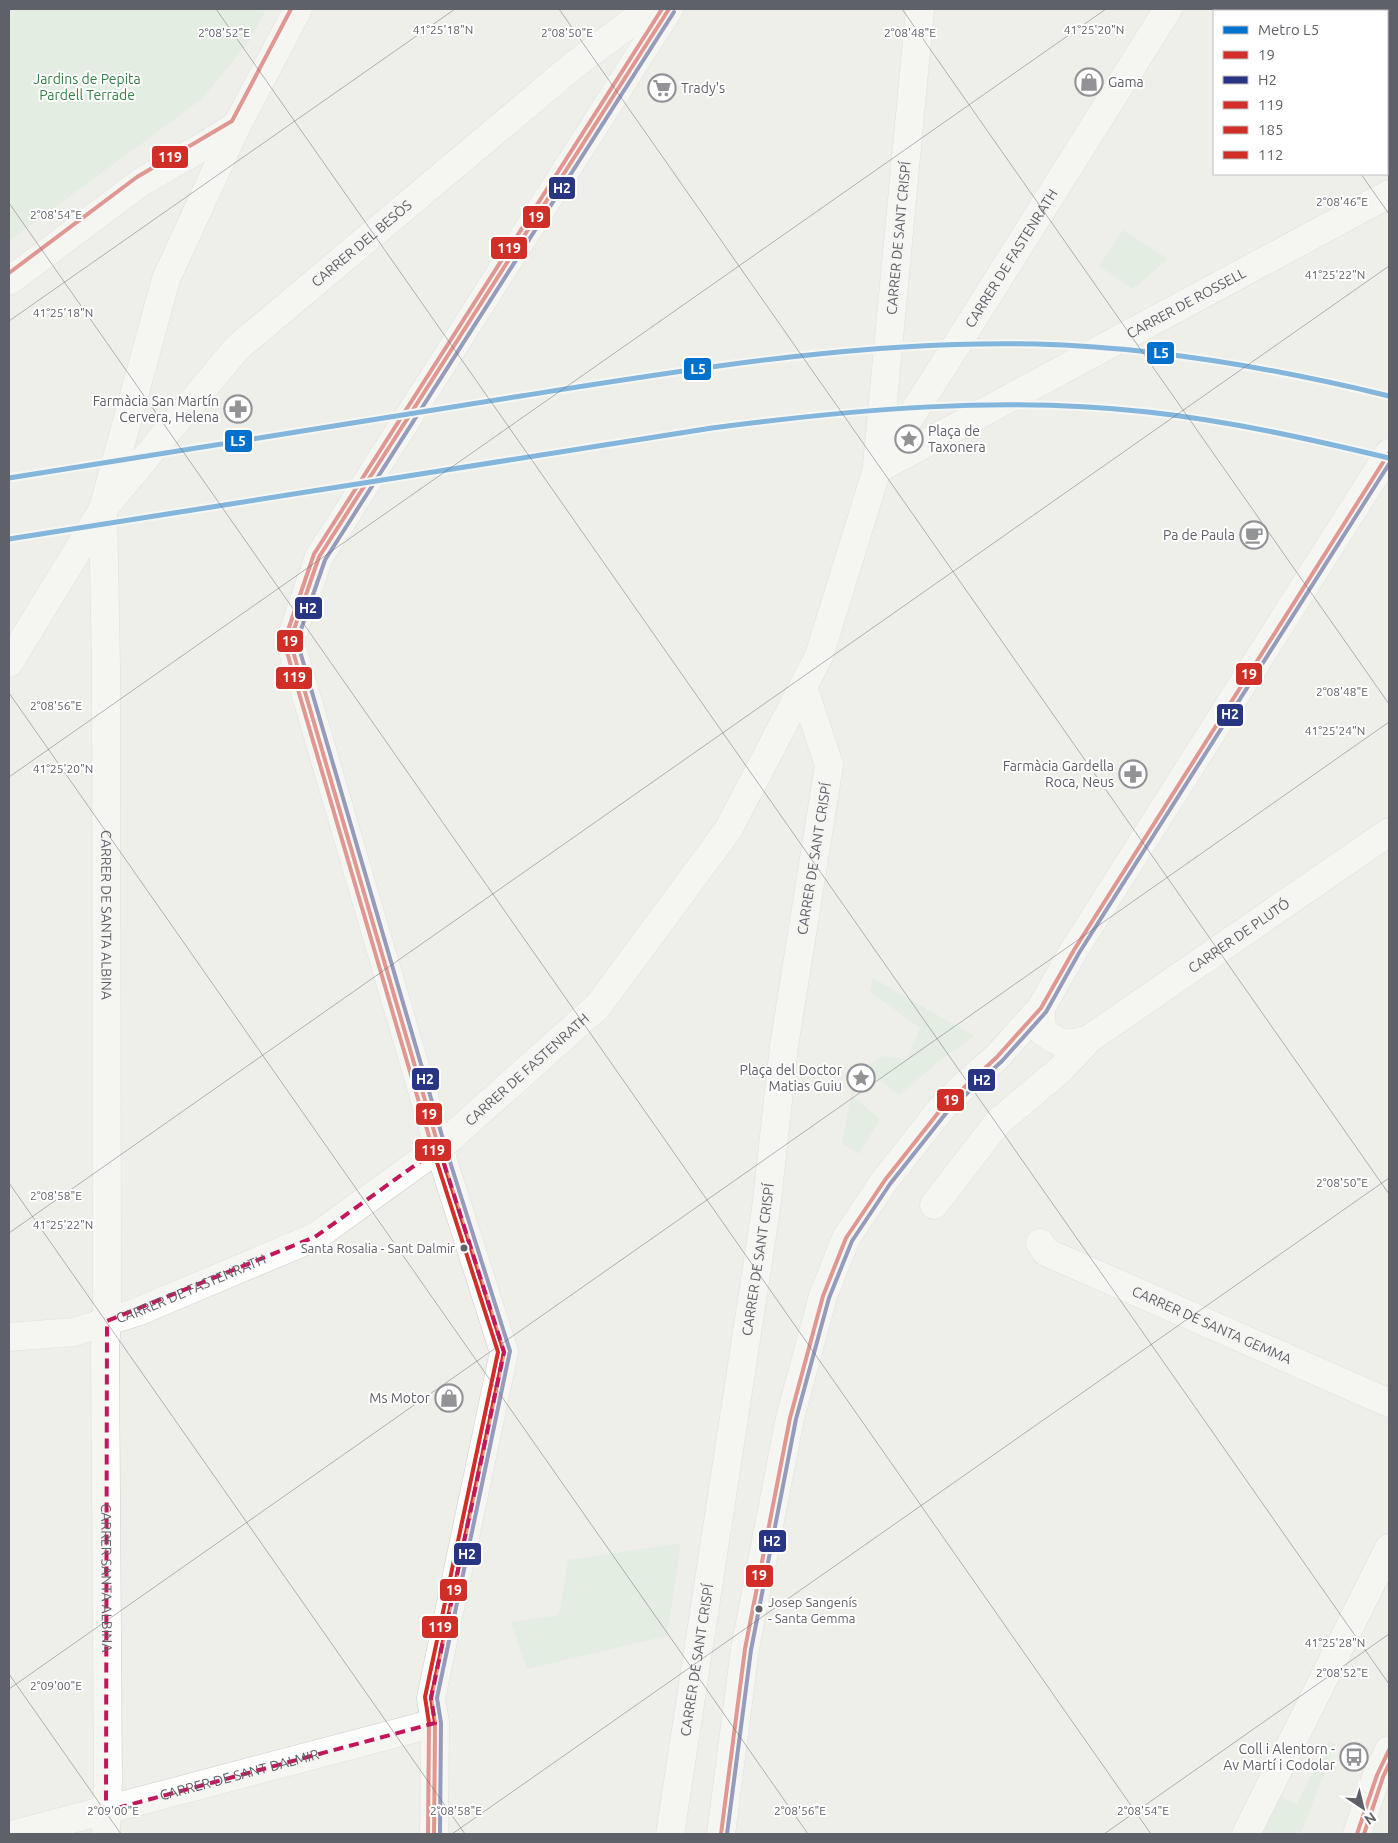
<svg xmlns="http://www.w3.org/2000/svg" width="1398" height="1843" viewBox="0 0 1398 1843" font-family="Ubuntu,sans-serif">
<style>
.green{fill:#d8ebd9}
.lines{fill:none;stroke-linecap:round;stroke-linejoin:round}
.minor-casing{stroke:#cccdcc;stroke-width:29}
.minor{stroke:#fdfdfc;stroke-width:28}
.bus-1-casing{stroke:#fff;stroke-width:8}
.bus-2-casing{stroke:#fff;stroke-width:8}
.bus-3-casing{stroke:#fff;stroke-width:8}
.bus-4-casing{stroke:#fff;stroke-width:8}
.bus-5-casing{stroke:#fff;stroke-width:8}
.bus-1{stroke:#d02e26;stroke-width:4}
.bus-2{stroke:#283583;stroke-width:4}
.bus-3{stroke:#d02e26;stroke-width:4}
.bus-4{stroke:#d02e26;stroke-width:4}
.bus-5{stroke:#d02e26;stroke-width:4}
.metro-1-casing{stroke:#fff;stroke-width:9}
.metro-1{stroke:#0072ce;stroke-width:5}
.marked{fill:none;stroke:#c2185b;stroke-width:4;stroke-dasharray:10 6;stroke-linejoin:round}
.ticks{fill:none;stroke:#5f6168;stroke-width:1;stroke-opacity:0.45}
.bus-dot{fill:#5f6168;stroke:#fff;stroke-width:2}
.labels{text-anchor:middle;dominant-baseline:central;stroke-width:4;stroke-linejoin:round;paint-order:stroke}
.bus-label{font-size:13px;fill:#5f6168;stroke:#fff;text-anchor:end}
.park-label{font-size:14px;fill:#358146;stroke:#fff}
.poi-label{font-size:14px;fill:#5f6168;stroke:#fff;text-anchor:end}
.street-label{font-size:14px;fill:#5f6168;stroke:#fff}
.ticks-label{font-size:12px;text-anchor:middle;fill:#5f6168;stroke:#fff;stroke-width:4;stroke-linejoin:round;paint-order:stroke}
.line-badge{stroke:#fff;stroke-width:2}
.badge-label{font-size:14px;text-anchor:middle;font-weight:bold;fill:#fff}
</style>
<rect width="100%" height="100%" fill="#efefea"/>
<!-- green -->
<path class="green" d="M9,9H266L251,39L202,99L9,241Z
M1123,230L1168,259L1133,289L1099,266Z
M873,978L974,1036L938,1062L899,1095L871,1073L852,1096L880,1119L859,1154L842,1143L855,1074L883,1056L907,1059L920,1028L870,992Z
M681,1543L667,1636L527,1669L511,1622L559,1615L568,1560Z
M1328,1741L1335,1744L1301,1834H1262L1280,1796L1297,1804Z"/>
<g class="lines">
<!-- minor casing -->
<g class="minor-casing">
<g id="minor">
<path d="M9,281L141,182L197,150L237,125"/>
<path id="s1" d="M877,465L920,9"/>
<path id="s2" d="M878,469L1389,194"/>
<path id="s3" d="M103,509L106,666L107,1321L105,1349L108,1781L106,1834"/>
<path id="s4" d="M103,509L237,348L574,65L649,9"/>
<path d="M9,663L103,509L166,279L237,125L298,9"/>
<path id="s5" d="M1041,1008L1042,1031C1063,1046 1065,1046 1089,1039L1389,832"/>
<path d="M934,1205L998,1122L1061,1069L1089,1039"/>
<path id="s6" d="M1040,1243L1046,1252L1389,1403"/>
<path id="s7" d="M9,1337L74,1332L137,1312L315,1237L439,1148L598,1006L728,830L819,656L877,469L956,346L1168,9"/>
<path id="s8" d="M15,1834L435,1723"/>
<path d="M434,1834L435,1723L431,1698L504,1352L439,1148L290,641L319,557L669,9"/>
<path id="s9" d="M670,1834L766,1209L784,1046L829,765L803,687"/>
<path d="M721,1834L745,1649L790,1418L823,1296L846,1238L885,1180L942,1108L966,1084L997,1057L1041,1008L1074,950L1389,453"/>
<path d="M1246,1834L1389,1548"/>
<path d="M1357,1834L1377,1775L1389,1750"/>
</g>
</g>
<!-- minor -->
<use href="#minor" class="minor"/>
<!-- bus-1 casing -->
<g class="bus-1-casing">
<path id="bus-1" d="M434,1834L435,1723L431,1698L504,1352L439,1148L290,641L319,557L669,9
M721,1834L745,1649L790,1418L823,1296L846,1238L885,1180L942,1108L997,1057L1041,1008L1074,950L1389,453"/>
</g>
<!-- bus-2 casing -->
<g class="bus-2-casing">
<path id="bus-2" d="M440,1834L441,1723L437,1698L510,1351L445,1146L297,641L325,560L674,12
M727,1834L751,1650L796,1419L829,1298L852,1241L890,1184L947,1112L1002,1061L1046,1012L1079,953L1389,464"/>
</g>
<!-- bus-3 casing -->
<g class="bus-3-casing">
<path id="bus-3" d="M9,273L137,177L232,121L291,9
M428,1834L429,1723L425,1697L498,1352L433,1150L284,642L314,554L662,9"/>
</g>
<!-- bus-4 casing -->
<g class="bus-4-casing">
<path id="bus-4" d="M1357,1834L1377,1775L1389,1750"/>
</g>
<!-- bus-5 casing -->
<g class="bus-5-casing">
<path id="bus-5" d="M1364,1834L1383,1777L1389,1764"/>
</g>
<!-- bus-1 -->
<use href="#bus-1" class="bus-1"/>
<!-- bus-2 -->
<use href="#bus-2" class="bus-2"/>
<!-- bus-3 -->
<use href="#bus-3" class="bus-3"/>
<!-- bus-4 -->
<use href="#bus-4" class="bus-4"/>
<!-- bus-5 -->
<use href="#bus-5" class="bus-5"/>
<!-- metro-1 casing -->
<g class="metro-1-casing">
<path id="metro-1" d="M9,478C180,451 350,423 521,396C692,369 863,340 1036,344C1155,347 1274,368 1389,396
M9,539L712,428C857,409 1002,396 1148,412C1230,421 1309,439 1389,458"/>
</g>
<!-- metro-1 -->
<use href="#metro-1" class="metro-1"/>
</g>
<!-- marked area -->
<path d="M0 0H1398V1843H0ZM439,1148L504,1352L431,1698L435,1723L106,1811L107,1321L315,1237Z" fill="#efefea" fill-opacity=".55" fill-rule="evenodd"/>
<path class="marked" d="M439,1148L504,1352L431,1698L435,1723L106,1811L107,1321L315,1237Z"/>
<!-- ticks -->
<path class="ticks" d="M216,9L1389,1684M559,9L1389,1194M902,9L1389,704M1246,9L1247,11M1361,174L1389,214M9,203L1151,1834M9,321L455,9M9,693L808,1834M9,777L1106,9M9,1183L465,1834M9,1233L1389,266M9,1674L121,1834M9,1689L1389,722M452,1834L1389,1178M1104,1834L1389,1634"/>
<!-- icons -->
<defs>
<g id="shop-ring" transform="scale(1.4375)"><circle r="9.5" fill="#fff" stroke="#919396" stroke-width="1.5"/><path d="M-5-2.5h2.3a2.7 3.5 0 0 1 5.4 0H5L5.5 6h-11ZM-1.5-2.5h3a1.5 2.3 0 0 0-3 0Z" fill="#919396"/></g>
<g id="supermarket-ring" transform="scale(1.4375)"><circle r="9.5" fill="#fff" stroke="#919396" stroke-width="1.5"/><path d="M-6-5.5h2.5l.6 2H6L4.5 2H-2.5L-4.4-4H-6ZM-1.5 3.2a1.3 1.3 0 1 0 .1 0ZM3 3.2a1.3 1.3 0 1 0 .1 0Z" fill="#919396"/></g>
<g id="pharmacy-ring" transform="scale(1.4375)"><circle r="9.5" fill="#fff" stroke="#919396" stroke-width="1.5"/><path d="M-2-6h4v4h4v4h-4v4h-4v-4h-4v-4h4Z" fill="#919396"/></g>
<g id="sight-ring" transform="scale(1.4375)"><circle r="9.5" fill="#fff" stroke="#919396" stroke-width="1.5"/><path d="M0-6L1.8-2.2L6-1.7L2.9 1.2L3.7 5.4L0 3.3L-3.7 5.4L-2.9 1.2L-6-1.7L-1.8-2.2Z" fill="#919396"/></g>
<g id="cafe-ring" transform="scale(1.4375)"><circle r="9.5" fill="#fff" stroke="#919396" stroke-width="1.5"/><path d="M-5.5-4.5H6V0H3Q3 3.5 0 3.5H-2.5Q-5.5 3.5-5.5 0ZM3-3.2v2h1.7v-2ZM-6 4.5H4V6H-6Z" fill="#919396"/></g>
<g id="bus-ring" transform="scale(1.4375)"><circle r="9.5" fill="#fff" stroke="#919396" stroke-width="1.5"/><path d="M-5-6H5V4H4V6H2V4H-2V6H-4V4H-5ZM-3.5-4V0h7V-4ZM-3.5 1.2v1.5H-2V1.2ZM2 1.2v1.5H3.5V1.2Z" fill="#919396"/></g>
</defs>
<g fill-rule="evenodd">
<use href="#shop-ring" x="1089" y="82"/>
<use href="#supermarket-ring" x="662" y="88"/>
<use href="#pharmacy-ring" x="238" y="409"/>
<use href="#sight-ring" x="909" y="439"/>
<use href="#cafe-ring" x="1254" y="535"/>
<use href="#pharmacy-ring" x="1133" y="774"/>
<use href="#sight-ring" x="861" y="1078"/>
<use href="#shop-ring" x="449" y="1398"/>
<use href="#bus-ring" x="1354" y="1757"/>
</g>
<!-- markers -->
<g class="bus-dot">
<circle cx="464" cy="1248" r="4.5"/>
<circle cx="759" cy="1609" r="4.5"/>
</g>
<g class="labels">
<!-- bus labels -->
<g class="bus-label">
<text x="455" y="1248">Santa Rosalia - Sant Dalmir</text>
<text x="768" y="1602" text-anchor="start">Josep Sangenís<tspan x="768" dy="16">- Santa Gemma</tspan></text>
</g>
<!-- park labels -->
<g class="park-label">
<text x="87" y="79">Jardins de Pepita<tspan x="87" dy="16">Pardell Terrade</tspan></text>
</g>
<!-- poi labels -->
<g class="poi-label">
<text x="1108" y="82" text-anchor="start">Gama</text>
<text x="681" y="88" text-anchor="start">Trady's</text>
<text x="219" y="401">Farmàcia San Martín<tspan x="219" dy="16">Cervera, Helena</tspan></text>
<text x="928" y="431" text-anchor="start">Plaça de<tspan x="928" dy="16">Taxonera</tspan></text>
<text x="1235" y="535">Pa de Paula</text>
<text x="1114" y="766">Farmàcia Gardella<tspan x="1114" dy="16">Roca, Neus</tspan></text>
<text x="842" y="1070">Plaça del Doctor<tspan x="842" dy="16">Matias Guiu</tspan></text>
<text x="430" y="1398">Ms Motor</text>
<text x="1335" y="1749">Coll i Alentorn -<tspan x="1335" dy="16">Av Martí i Codolar</tspan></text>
</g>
<!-- street labels -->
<g class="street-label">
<text stroke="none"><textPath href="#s1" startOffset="228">CARRER DE SANT CRISPÍ</textPath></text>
<text stroke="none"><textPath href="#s4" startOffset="372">CARRER DEL BESÒS</textPath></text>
<text stroke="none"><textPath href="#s7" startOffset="1551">CARRER DE FASTENRATH</textPath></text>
<text stroke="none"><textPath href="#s2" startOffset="350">CARRER DE ROSSELL</textPath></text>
<text stroke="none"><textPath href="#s9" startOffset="986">CARRER DE SANT CRISPÍ</textPath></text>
<text stroke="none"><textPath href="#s3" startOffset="406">CARRER DE SANTA ALBINA</textPath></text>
<text stroke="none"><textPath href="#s5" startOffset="256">CARRER DE PLUTÓ</textPath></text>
<text stroke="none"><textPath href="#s7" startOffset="595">CARRER DE FASTENRATH</textPath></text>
<text stroke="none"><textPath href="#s9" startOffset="581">CARRER DE SANT CRISPÍ</textPath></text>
<text stroke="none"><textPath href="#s7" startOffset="190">CARRER DE FASTENRATH</textPath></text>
<text stroke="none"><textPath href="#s6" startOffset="192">CARRER DE SANTA GEMMA</textPath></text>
<text stroke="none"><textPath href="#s3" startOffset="1069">CARRER SANTA ALBINA</textPath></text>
<text stroke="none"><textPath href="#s9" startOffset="176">CARRER DE SANT CRISPÍ</textPath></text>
<text stroke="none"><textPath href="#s8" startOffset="232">CARRER DE SANT DALMIR</textPath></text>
</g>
</g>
<g class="ticks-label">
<text x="443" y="34">41°25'18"N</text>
<text x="1094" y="34">41°25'20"N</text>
<text x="224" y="37">2°08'52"E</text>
<text x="567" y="37">2°08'50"E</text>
<text x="910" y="37">2°08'48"E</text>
<text x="1342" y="206">2°08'46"E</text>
<text x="56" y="219">2°08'54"E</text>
<text x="1335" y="279">41°25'22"N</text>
<text x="63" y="317">41°25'18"N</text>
<text x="1342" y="696">2°08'48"E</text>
<text x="56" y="710">2°08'56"E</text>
<text x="1335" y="735">41°25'24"N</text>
<text x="63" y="773">41°25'20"N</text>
<text x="1342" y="1187">2°08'50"E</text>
<text x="56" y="1200">2°08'58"E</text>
<text x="63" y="1229">41°25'22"N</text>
<text x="1335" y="1647">41°25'28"N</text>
<text x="1342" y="1677">2°08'52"E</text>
<text x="56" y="1690">2°09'00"E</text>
<text x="113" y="1815">2°09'00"E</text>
<text x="456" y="1815">2°08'58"E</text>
<text x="800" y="1815">2°08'56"E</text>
<text x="1143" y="1815">2°08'54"E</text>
</g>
<g class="line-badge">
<rect x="151" y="145" width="38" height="24" rx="5" fill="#d02e26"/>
<rect x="548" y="176" width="28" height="24" rx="5" fill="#283583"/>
<rect x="522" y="205" width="29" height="24" rx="5" fill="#d02e26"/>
<rect x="490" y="236" width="38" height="24" rx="5" fill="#d02e26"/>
<rect x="1146" y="341" width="29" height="24" rx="5" fill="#0072ce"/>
<rect x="683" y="357" width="29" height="24" rx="5" fill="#0072ce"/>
<rect x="224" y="429" width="29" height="24" rx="5" fill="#0072ce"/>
<rect x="294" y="596" width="29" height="24" rx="5" fill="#283583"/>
<rect x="276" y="629" width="28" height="24" rx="5" fill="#d02e26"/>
<rect x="1235" y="662" width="28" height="24" rx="5" fill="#d02e26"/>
<rect x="275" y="666" width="38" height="24" rx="5" fill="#d02e26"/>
<rect x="1216" y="703" width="28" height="24" rx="5" fill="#283583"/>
<rect x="411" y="1067" width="29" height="24" rx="5" fill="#283583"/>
<rect x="967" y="1068" width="29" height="24" rx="5" fill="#283583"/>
<rect x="936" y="1088" width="29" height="24" rx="5" fill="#d02e26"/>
<rect x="415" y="1102" width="28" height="24" rx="5" fill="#d02e26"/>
<rect x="414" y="1138" width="38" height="24" rx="5" fill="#d02e26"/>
<rect x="758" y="1529" width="29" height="24" rx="5" fill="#283583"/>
<rect x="453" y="1542" width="29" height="24" rx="5" fill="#283583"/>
<rect x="745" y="1564" width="29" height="24" rx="5" fill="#d02e26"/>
<rect x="439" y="1578" width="29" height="24" rx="5" fill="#d02e26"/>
<rect x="421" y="1615" width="38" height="24" rx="5" fill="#d02e26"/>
</g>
<g class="badge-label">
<text x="170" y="162">119</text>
<text x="562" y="193">H2</text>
<text x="536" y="222">19</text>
<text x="509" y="253">119</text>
<text x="1161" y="358">L5</text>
<text x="698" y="374">L5</text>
<text x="238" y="446">L5</text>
<text x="308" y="613">H2</text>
<text x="290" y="646">19</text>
<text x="1249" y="679">19</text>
<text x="294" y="682">119</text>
<text x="1230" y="719">H2</text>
<text x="425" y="1084">H2</text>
<text x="982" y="1085">H2</text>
<text x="951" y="1105">19</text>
<text x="429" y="1119">19</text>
<text x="433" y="1155">119</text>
<text x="772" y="1546">H2</text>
<text x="467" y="1559">H2</text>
<text x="759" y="1580">19</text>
<text x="454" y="1595">19</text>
<text x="440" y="1632">119</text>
</g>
<!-- border -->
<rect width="1398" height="1843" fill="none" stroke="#5f6168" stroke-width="20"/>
<!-- legend -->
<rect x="1213" y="10" width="175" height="165" fill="#ffffff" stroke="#bfc0c3"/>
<rect x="1223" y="26" width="25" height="8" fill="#0072ce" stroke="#bfc0c3"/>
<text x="1258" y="35" font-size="15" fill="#5f6168">Metro L5</text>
<rect x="1223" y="51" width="25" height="8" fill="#d02e26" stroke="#bfc0c3"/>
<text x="1258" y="60" font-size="15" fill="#5f6168">19</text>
<rect x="1223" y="76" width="25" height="8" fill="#283583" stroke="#bfc0c3"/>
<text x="1258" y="85" font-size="15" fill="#5f6168">H2</text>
<rect x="1223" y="101" width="25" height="8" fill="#d02e26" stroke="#bfc0c3"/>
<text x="1258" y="110" font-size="15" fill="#5f6168">119</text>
<rect x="1223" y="126" width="25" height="8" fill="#d02e26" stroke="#bfc0c3"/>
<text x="1258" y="135" font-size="15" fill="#5f6168">185</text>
<rect x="1223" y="151" width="25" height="8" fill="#d02e26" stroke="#bfc0c3"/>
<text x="1258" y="160" font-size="15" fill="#5f6168">112</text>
<!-- north arrow -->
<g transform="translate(1363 1808) rotate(145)" stroke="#ffffff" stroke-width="4" paint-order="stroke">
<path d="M0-4L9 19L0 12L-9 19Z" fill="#5f6168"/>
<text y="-8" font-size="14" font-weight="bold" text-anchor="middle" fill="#5f6168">N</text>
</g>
</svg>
